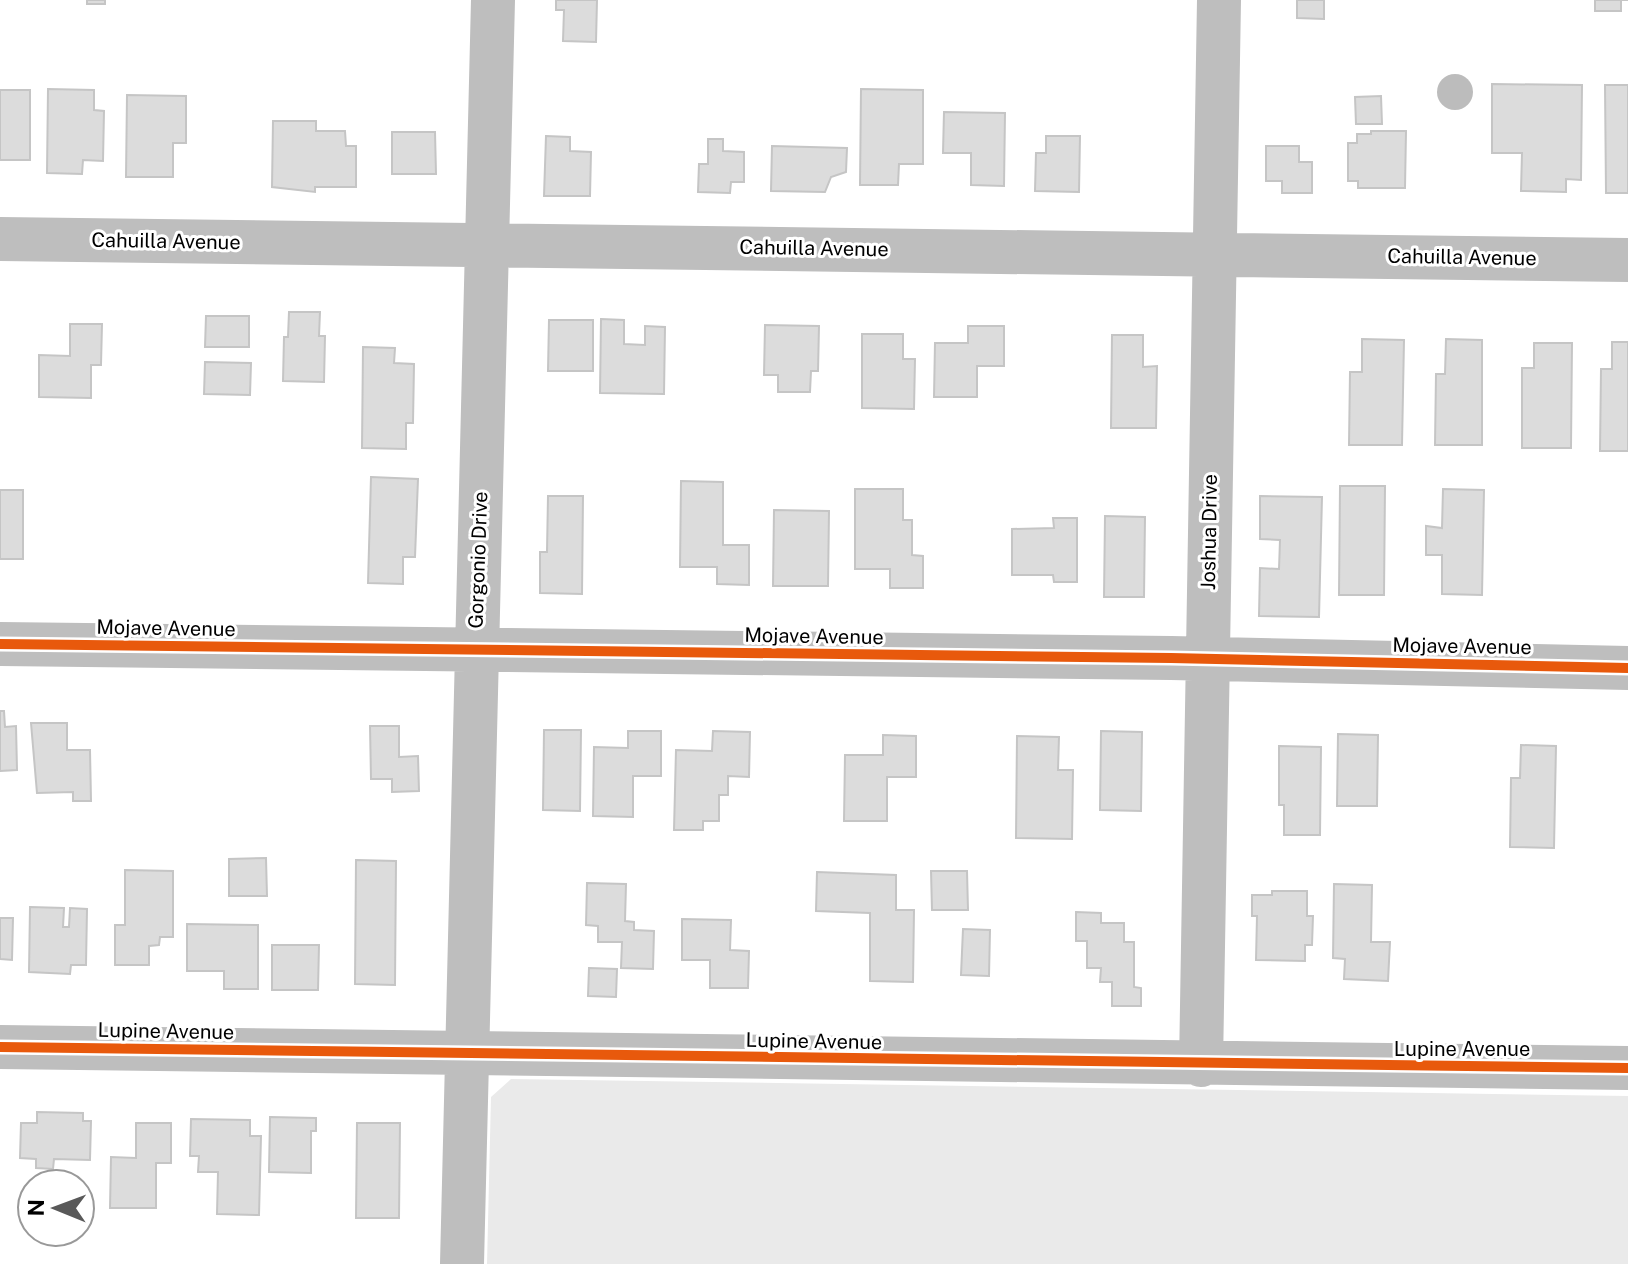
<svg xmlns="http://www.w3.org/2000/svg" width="1628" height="1264" viewBox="0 0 1628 1264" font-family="'Public Sans',sans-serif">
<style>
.green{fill:#eaeaea}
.water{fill:#bcbcbc}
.building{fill:#dcdcdc;stroke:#c5c5c5;stroke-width:2}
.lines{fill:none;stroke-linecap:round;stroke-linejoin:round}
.minor{stroke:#bebebe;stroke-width:44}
.cycleway-casing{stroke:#fff;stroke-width:15}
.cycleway{stroke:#e8590c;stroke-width:10}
.labels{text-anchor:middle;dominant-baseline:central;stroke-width:6;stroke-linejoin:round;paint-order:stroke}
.street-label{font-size:20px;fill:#000;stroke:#fff}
</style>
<rect width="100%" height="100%" fill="#fff"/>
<!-- green -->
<path class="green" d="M511,1079L1628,1096V1264H487L491,1097Z"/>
<!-- water -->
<path class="water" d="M1437 92a18 18 0 1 1 36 0a18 18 0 1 1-36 0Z"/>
<!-- building -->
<path class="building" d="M87,0H105V4H87Z
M556,0H597L596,42L563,41L564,10H556Z
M1297,0H1324V19L1297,18Z
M1595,0H1628H1621V11H1595Z
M1492,84L1582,85L1581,180L1566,179V192L1521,191L1522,153H1492Z
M1605,85H1628V193H1606Z
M48,89L94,90V110L104,111L103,161L83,160L82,174L47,173Z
M861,89L923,90V164H899L898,185H860Z
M0,90H30V160H0Z
M127,95L186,96V143H173V177H126Z
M1381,96L1382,124H1356L1355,97Z
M944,112L1005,113L1004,186L971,185V153H943Z
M273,121H316V131H345L346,146H356V187H315V192L272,187Z
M1371,131H1406L1405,188H1358V181H1348V143H1357V134H1371Z
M392,132H435L436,174H392Z
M546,136L570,137V151L591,152L590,196H544Z
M1046,136H1080L1079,192L1035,191L1036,153H1046Z
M708,139H723V151L744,152V182H731L730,193L698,192L699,164H708Z
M772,146L847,148L846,172L831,177L825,192L771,191Z
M1266,146H1299V162H1312V193H1282V181H1266Z
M289,312H320L319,336H325L324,382L283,381L284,337H288Z
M206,316H249V347H205Z
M601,319L624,320V344L645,345V326L665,327L664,394L600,393Z
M549,320H593V371H548Z
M70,324H102L101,365H91V398L39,397V355L70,356Z
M765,325L819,326L818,371H811L810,392H778V375H764Z
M968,326H1004V366H977V397H934L935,343H968Z
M862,334H903V359H915L914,409L862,408Z
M1112,335H1143V367L1157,366L1156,428H1111Z
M1362,339L1404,340L1402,445H1349L1350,372H1362Z
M1446,339L1482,340V445H1435L1436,374H1445Z
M1612,342H1628V451H1600L1601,369H1612Z
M1534,343H1572L1571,448H1522V368H1534Z
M363,347L395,348L394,363L414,364L413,423H406V449L362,448Z
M205,362L251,363L250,395L204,394Z
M371,477L418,479L415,557H403V584L368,583Z
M681,481L723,482V545H749V585L717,584V567H680Z
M1340,486H1385L1384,595H1339Z
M855,489H903V520H912V555L923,556V588H890V569H855Z
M1443,489L1484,490L1482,595L1442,594V555H1426V526L1442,528Z
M0,490H23V559H0Z
M548,496H583L582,594L540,593V552H547Z
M1260,496L1322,497L1319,617L1259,616L1260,568L1279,569L1280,540L1260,539Z
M774,510L829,511L828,586H773Z
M1105,516L1145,517L1144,597H1104Z
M1053,518H1077V582H1054L1053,575H1012V529L1054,528Z
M0,711H4L5,727L16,726L17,770L0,771Z
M31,723H67V750H90L91,801H73V792L37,793Z
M370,726H399V757L418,756L419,791L392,792V779H371Z
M544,730H581L580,811L543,810Z
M628,731H661V776H633V817L593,816L594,747L628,748Z
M713,731L750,732L749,777L728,776V795H719V821H703V830H674L676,750L712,751Z
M1101,731L1142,732L1141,811L1100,810Z
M1338,734L1378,735L1377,806H1337Z
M883,735L916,736V777H887V821H844L845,755H883Z
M1017,736L1059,737L1058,770H1073L1072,839L1016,838Z
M1521,745L1556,746L1554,848L1510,847L1511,778H1520Z
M1279,746L1321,747L1320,835H1284V805H1279Z
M266,858L267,896H229V859Z
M356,860L396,861L395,985L355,984Z
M125,870L173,871V937H160L159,945L149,946V965H115V925H125Z
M931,871H967L968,910H932Z
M817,872L896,875V910H914L913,982L870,981V913L816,911Z
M587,883L626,884L625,921L634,922V930L654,931L653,969L621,968L622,942H598V926L586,925Z
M1334,884L1372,885L1371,942H1390L1388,981L1344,979L1345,959L1333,958Z
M1272,891H1307V916H1313L1312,945H1305V961L1256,960L1257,916H1252V895H1272Z
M30,907L64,908L63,927H69L70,908L87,909L86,965H71L70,974L29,972Z
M1076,912L1101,913V923H1124V942H1134V987L1141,988V1006H1112V982H1100L1101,968H1087V941H1076Z
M0,918H13L12,960L0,959Z
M682,919L731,920L730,950L749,951L748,988H710V960H682Z
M187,924L258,925V989H224V971H187Z
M963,929L990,930L989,976L961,975Z
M272,945H319L318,990H272Z
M589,968L617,969L616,997L588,996Z
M37,1112L83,1113V1121H91L90,1160L54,1159L53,1169L36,1168V1159L20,1158L21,1123H37Z
M270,1117L316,1118V1131H311V1173L269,1172Z
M191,1119L250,1120V1136H261L259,1215L217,1214L218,1172H198L199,1156H190Z
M136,1123H171V1163H156V1208H110L111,1157L136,1158Z
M357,1123H400L399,1218H356Z"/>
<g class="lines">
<!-- minor -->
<path class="minor" d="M0,239L1628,260
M0,644L1171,658L1628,668
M0,1047L1628,1068
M1201,1065L1219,0
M462,1264L493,0"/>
<!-- cycleway casing -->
<g class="cycleway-casing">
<path id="cycleway" d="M0,644L1171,658L1628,668
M0,1047L1628,1068"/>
</g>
<!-- cycleway -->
<use href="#cycleway" class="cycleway"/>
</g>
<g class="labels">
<!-- street labels -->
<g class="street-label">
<text transform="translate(166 241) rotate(1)">Cahuilla Avenue</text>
<text transform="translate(814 248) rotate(1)">Cahuilla Avenue</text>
<text transform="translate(1462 257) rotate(1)">Cahuilla Avenue</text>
<text transform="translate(1209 532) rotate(-89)">Joshua Drive</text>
<text transform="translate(478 560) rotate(-88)">Gorgonio Drive</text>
<text transform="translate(166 628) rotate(1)">Mojave Avenue</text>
<text transform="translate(814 636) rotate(1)">Mojave Avenue</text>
<text transform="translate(1462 646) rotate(1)">Mojave Avenue</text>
<text transform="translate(166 1031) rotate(1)">Lupine Avenue</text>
<text transform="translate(814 1041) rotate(1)">Lupine Avenue</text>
<text x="1462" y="1049">Lupine Avenue</text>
</g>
</g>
<!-- north arrow -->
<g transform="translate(56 1208) rotate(271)"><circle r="38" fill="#ffffff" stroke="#999999" stroke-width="2"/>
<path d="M0-6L14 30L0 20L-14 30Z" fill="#595959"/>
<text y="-12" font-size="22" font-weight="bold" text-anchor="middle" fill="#000000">N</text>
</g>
</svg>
